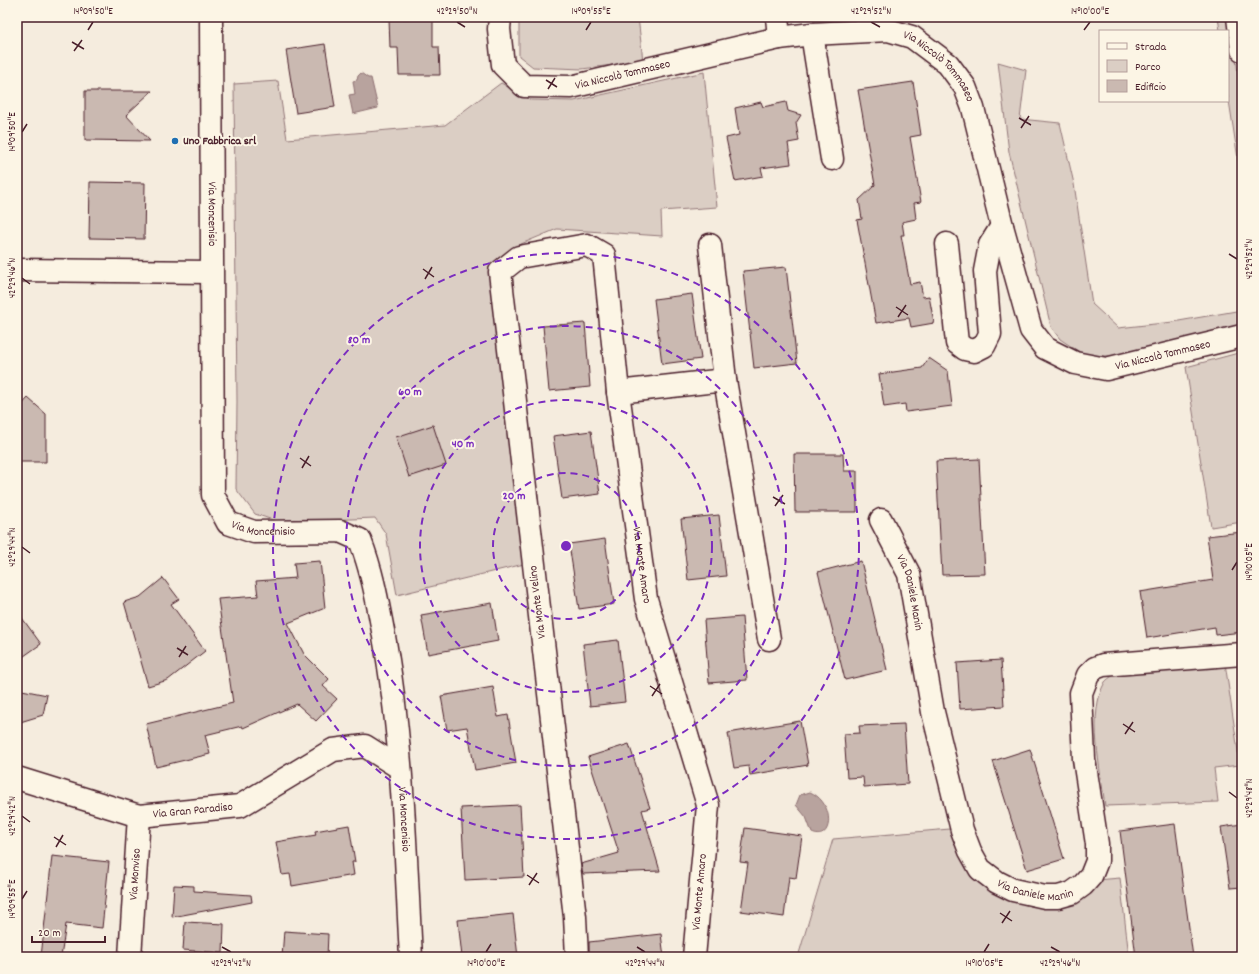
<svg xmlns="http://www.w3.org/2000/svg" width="1259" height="974" viewBox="0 0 1259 974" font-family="Dekko,sans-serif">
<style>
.green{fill:#dbcec4;stroke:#927678}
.water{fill:#b8a39e;stroke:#8c6e70}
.building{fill:#cab9b1;stroke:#4a1f2b}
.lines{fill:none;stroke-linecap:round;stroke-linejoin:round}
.minor-casing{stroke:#4a1f2b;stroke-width:25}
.minor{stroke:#fcf5e5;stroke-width:22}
.ticks{fill:none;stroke:#4a1f2b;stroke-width:1.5}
.ring{fill:none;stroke:#7b2cbf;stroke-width:2;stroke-dasharray:7 5}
.poi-dot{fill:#1f6fb2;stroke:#fcf5e5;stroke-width:1.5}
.labels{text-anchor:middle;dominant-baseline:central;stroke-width:4;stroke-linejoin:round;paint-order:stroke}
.street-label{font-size:12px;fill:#4a1f2b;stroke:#fcf5e5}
.poi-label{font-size:12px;font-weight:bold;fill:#4a1f2b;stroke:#fcf5e5;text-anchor:start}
.centre{fill:#7b2cbf;stroke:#fcf5e5;stroke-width:2}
.ring-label{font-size:12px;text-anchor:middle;font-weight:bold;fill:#7b2cbf;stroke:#fcf5e5;stroke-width:4;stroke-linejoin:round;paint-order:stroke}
.neatline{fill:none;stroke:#4a1f2b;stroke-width:1.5}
.ticks-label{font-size:10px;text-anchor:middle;fill:#4a1f2b}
</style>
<rect width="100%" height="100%" fill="#f5ecde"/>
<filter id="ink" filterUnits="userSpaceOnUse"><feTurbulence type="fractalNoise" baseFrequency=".025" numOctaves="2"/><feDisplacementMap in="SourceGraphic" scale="8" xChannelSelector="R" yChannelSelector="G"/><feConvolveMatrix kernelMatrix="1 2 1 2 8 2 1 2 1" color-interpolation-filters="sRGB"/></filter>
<g filter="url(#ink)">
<!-- green -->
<path class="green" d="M519,17H638L643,61L582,69L533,67L519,56Z
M1218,17H1230L1242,102V185L1228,94V31H1220Z
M998,62L1026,70L1020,119L1060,123L1074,184L1092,304L1118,328L1173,322L1242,310V331L1128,357L1084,355L1060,339L1051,327L1009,152Z
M704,72L717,207L661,211L662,236L557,229L521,244L491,275L524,564L397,595L386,534L375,518L279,522L255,514L236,489L237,402L234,84L278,81L287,139L445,125L501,83L531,100L574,101Z
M1242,352V522L1211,527L1186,367Z
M1225,663L1240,765L1214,768L1218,802L1105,806C1101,772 1087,713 1105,682C1107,679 1113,676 1117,673Z
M950,829L963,855L1015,901L1097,880L1120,878L1129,957H798L833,839Z"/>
<!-- water -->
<path class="water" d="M361,73L368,78H371L378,108L353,114L349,95L355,94L353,81L357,80L358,76Z
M810,792C836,803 833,843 812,833L806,817L796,805L800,795Z"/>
<!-- building -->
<path class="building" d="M433,18V47H439L440,75H399L398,48H390L389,19Z
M325,44L335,107L296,113L286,50Z
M913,82L921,135L910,137L921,202L914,203L916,219L902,222L904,235H901L910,284L920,282L923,297L929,296L934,323L911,327L909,318L876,323L857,220L862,219L859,200L875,185L858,90Z
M85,91H152L126,115L150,141L85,140Z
M761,102L763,107L786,102L788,111L801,115L796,123L799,141L788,143L791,164L761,168L763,176L735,181L726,138L739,135L735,108Z
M90,182L145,183L144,239L89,238Z
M786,267L797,363L754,368L743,271Z
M692,294L701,359L662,364L654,299Z
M585,323L590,387L549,391L543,326Z
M929,358L948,371L952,406L906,412L905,404L884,407L879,374L922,368Z
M28,398L46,414V462H17V410Z
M433,425L446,465L409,477L396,437Z
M591,431L600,494L562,499L553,436Z
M794,454H843L844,471H857V512H795Z
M979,459L985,574L942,575L936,461Z
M719,515L726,576L688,580L681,519Z
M1242,532V632L1216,635L1215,627L1147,638L1140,592L1213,580L1207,536Z
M605,539L614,604L579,609L569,544Z
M320,561L325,608L288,623L304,654L329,679L323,686L337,699L316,721L297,704L243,728L242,726L205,735L210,754L156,767L146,724L233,703L218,599L258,596L256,581L296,578L294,563Z
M861,561L887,670L845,680L818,572Z
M163,578L179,599L171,604L205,651L168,680L148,686L124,602L140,597Z
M492,603L498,641L428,654L421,615Z
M17,611L41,644L17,661Z
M742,617L747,680L709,683L704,620Z
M618,640L625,702L590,706L583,644Z
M1001,660L1004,706L960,709L957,663Z
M493,687L498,717L508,715L516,763L475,770L467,727L447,730L441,696Z
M17,689L47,695L43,715L17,723Z
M800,721L808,765L750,775L749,766L734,768L728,733Z
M904,724L908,784L864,787L863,777L847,778L844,734L860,733L859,726Z
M629,744L650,808L642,810L660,871L583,874L581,864L619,853L588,757Z
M1030,749L1064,859L1027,870L993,761Z
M520,805L524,877L465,880L461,808Z
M1175,824L1193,957H1136L1120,831Z
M1242,824V887L1230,888L1221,827Z
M349,825L355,862H352L354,875L292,886L290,874L282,875L276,842L316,835L315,831Z
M745,828L802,836L796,878L789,877L784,917L741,911L748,863L740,862Z
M52,856L109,862L102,928L66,924L61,957H41Z
M174,885L194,886V891L251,895L252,902L172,917Z
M513,914L518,957H462L458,920Z
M185,922L224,924L223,953L183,950Z
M284,931L328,934L327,957H282Z
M661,934L664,957H589V942Z"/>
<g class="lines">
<!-- minor casing -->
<g class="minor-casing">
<g id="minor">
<path id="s1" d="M211,17L213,495L228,523L254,532L340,531L360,540C372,571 377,599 383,631C403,738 405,848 411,957"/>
<path id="s2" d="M500,17L499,29L503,65L524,86L571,87L779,38L812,34L888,30L912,37L948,64L965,87L973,108L1002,226L1031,330L1045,348L1075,363L1106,369L1242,336"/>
<path d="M777,17L779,38"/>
<path d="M1238,17L1242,50"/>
<path d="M812,34L832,159"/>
<path d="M947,244L957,343L965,349L974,351L984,346L990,334L985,271L990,245L1002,226"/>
<path d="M710,245L725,380L769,639"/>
<path d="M17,270L211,272"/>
<path d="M618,392L725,380"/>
<path id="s3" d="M881,520L909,574L933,712L962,830L970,851L980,869L997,882L1013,890L1045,897H1058L1072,893L1083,885L1091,876L1097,861V844L1084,759L1081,693L1088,675L1095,668L1103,665L1242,654"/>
<path id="s4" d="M17,778L139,816L240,806L333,750L365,746L400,768"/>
<path id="s5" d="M130,957L139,816"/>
<path id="s6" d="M577,957L575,917L500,272L519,257L587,245L604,255L618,392L646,599L708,805L694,957"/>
</g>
</g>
<!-- minor -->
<use href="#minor" class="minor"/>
</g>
</g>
<!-- ticks -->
<path class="ticks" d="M457,22L465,27M871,22L880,27M88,30L93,22M586,30L591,22M1084,30L1090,22M72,42L84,49M74,51L82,40M546,80L557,87M548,89L555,78M1019,118L1031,125M1021,128L1029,116M22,132L27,124M1229,254L1237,259M423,269L434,277M22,278L30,284M425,279L432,267M896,307L908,315M898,317L906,305M300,458L311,466M302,468L309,456M773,497L785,504M775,506L783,495M22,547L30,553M1232,570L1237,562M177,648L188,655M179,657L186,646M650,686L662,694M652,696L660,684M1123,724L1135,732M1125,734L1133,722M1229,792L1237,798M22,816L30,822M54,837L66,845M56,847L63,835M527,875L539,883M529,885L537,873M22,899L27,891M1000,913L1012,921M1002,923L1010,911M222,947L231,952M637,947L645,952M1051,947L1060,952M486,952L491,944M984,952L989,944"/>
<!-- distance rings -->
<g class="ring">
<circle cx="566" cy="546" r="73"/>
<circle cx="566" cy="546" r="146"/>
<circle cx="566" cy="546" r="220"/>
<circle cx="566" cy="546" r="293"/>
</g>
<!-- markers -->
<circle class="poi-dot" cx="175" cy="141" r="4"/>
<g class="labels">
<!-- street labels -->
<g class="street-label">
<text stroke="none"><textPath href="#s2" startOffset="513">Via Niccolò Tommaseo</textPath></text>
<text stroke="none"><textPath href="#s2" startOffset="178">Via Niccolò Tommaseo</textPath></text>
<text stroke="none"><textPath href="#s1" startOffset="197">Via Moncenisio</textPath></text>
<text stroke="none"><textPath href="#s2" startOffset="945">Via Niccolò Tommaseo</textPath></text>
<text stroke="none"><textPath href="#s1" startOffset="546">Via Moncenisio</textPath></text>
<text stroke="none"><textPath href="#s6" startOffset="1115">Via Monte Amaro</textPath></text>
<text stroke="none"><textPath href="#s3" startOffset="79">Via Daniele Manin</textPath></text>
<text transform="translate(538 602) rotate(-97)">Via Monte Velino</text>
<text stroke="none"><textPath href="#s4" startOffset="182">Via Gran Paradiso</textPath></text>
<text stroke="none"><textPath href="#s1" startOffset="929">Via Moncenisio</textPath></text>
<text stroke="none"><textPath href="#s5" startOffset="83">Via Monviso</textPath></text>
<text stroke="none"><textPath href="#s3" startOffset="427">Via Daniele Manin</textPath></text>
<text transform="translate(700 892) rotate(-85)">Via Monte Amaro</text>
</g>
<!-- poi labels -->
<g class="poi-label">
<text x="183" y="141">Uno Fabbrica srl</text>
</g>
</g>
<circle cx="566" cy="546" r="6" class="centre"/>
<g class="ring-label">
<text x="359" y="343">80 m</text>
<text x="410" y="395">60 m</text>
<text x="463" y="447">40 m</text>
<text x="514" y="499">20 m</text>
</g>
<!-- margin -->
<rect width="1259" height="974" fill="none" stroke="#fcf5e5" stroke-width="44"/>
<!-- legend -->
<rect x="1099" y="30" width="130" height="72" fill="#fcf5e5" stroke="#b59f9b"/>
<rect x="1107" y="43" width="20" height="6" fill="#fcf5e5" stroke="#b59f9b"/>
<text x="1135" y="50" font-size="12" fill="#4a1f2b">Strada</text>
<rect x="1107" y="60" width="20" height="12" fill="#dbcec4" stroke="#b59f9b"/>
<text x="1135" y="70" font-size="12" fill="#4a1f2b">Parco</text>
<rect x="1107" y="80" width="20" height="12" fill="#cab9b1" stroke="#b59f9b"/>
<text x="1135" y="90" font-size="12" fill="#4a1f2b">Edificio</text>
<!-- scale -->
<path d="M32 936v6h73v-6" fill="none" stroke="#4a1f2b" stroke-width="2"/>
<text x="38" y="936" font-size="12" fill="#4a1f2b" stroke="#fcf5e5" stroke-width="3" paint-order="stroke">20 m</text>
<rect x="22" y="22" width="1215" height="930" class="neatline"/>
<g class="ticks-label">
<text x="93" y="14">14°09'50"E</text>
<text x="457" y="14">42°29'50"N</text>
<text x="591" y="14">14°09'55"E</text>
<text x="871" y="14">42°29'52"N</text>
<text x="1090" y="14">14°10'00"E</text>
<text transform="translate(11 132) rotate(-90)" y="4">14°09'50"E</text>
<text transform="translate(1248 259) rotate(-90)" y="4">42°29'52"N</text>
<text transform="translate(11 278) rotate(-90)" y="4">42°29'46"N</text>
<text transform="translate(11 547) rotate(-90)" y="4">42°29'44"N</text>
<text transform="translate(1248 562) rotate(-90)" y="4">14°10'05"E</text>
<text transform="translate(1248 798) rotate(-90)" y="4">42°29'48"N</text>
<text transform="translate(11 816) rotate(-90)" y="4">42°29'42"N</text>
<text transform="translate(11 899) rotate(-90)" y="4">14°09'55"E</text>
<text x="231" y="966">42°29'42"N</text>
<text x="486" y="966">14°10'00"E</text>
<text x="645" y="966">42°29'44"N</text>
<text x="984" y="966">14°10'05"E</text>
<text x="1060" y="966">42°29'46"N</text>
</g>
</svg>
